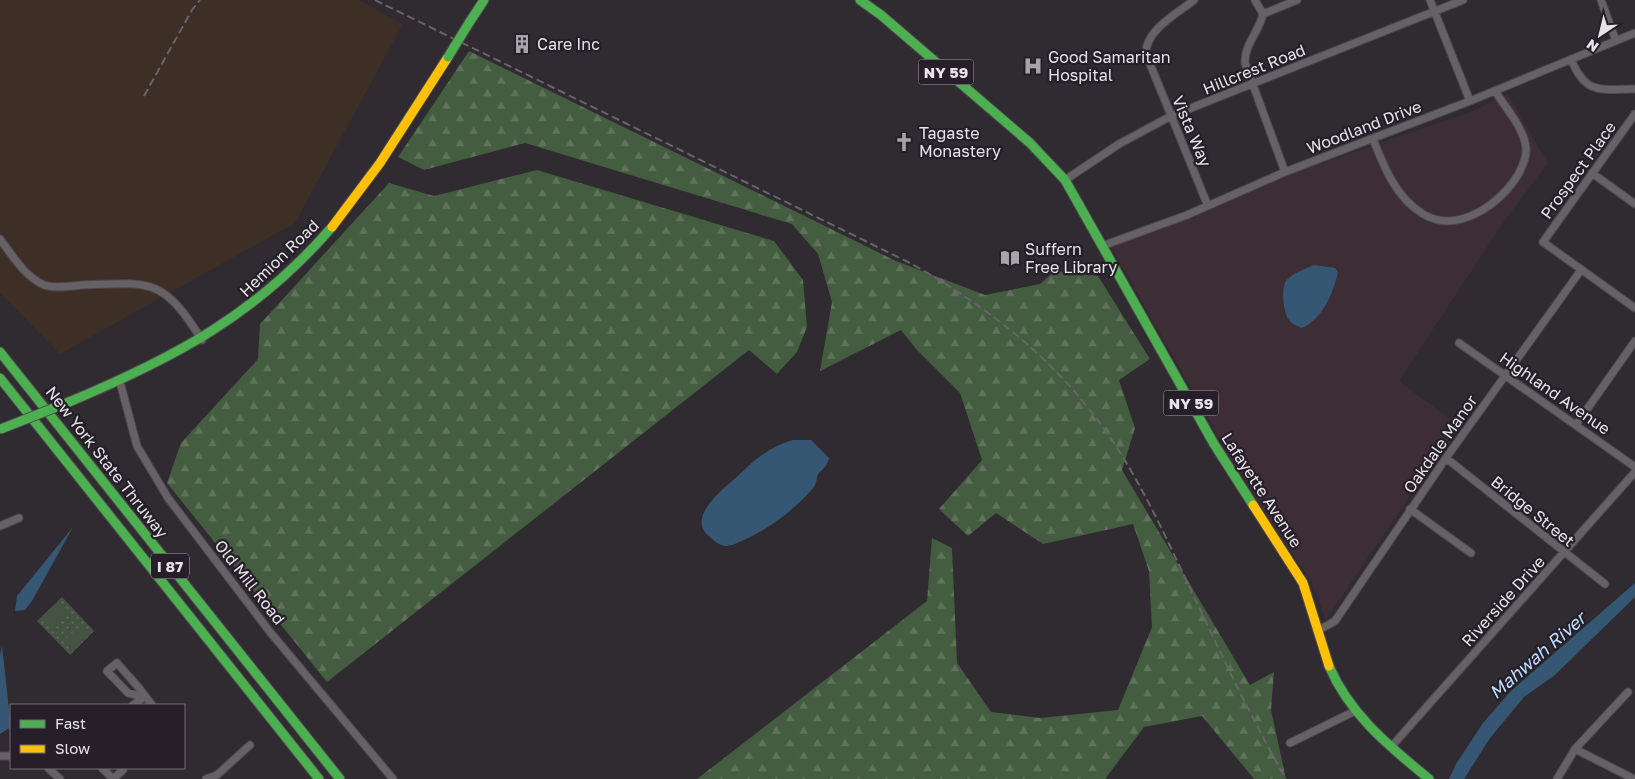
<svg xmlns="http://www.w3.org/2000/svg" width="1635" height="779" viewBox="0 0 1635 779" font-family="'Golos Text',sans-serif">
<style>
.industrial{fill:#3d2f26}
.education{fill:#3d2d35}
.forest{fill:url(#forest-firs)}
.park{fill:url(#park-dots)}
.pitch{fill:#455342}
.water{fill:#365773}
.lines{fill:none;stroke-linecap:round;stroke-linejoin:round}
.street-casing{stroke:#4d494f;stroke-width:9}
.fast-casing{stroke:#4d494f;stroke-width:11}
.slow-casing{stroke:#4d494f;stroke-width:11}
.street{stroke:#656165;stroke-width:7}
.fast{stroke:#4caf50;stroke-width:9}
.slow{stroke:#ffc107;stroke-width:9}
.rail{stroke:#666468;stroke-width:2;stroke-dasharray:8 4;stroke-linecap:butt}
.fast-bridge-casing{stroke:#4d494f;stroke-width:11;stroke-linecap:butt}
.fast-bridge{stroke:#4caf50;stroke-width:9}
.labels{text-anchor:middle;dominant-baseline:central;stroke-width:4.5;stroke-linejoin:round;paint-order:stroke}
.shield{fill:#261f29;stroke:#aea8af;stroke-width:1}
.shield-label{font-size:15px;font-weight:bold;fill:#e8e3e9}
.poi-label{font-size:16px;fill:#e8e3e9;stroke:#261f29;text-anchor:start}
.street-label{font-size:16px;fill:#e8e3e9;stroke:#261f29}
.water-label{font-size:18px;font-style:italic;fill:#bcdfff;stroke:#261f29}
</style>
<defs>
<pattern id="forest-firs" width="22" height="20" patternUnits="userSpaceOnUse" patternTransform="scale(1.25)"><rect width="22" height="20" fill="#445c3f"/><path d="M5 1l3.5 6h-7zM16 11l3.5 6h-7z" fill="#5f735b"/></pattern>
<pattern id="park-dots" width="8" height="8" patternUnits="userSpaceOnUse" patternTransform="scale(1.25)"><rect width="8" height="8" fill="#455342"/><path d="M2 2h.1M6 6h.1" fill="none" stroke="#606c5d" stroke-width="1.8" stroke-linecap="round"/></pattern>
</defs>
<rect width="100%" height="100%" fill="#2f2b31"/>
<!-- industrial -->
<path class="industrial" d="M0,0H359L403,24L295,223L60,354L0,293Z"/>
<!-- education -->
<path class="education" d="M1508,94L1548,163L1503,223L1399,381L1458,425L1326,620L1312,584L1235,466L1111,247L1217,199L1470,112Z"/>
<!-- forest -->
<path class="forest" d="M469,51L896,261L985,295L1040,284L1055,271L1098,276L1150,359L1119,380L1135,428L1122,470L1250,685L1274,672L1271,710L1286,779H1254L1202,716L1144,727L1105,779H697L927,601L932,538L952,548L957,663L991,712L1040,718L1118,710L1152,627L1149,571L1133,524L1043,544L996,513L968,536L939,509L982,460L960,393L917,350L901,330L820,371L832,302L818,254L792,224L525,143L424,170L398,157Z
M537,170L774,241L803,280L807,327L797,352L777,374L749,350L327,682L167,483L181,443L258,359L260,324L389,183L434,196Z"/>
<!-- park -->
<path class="park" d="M62,597L94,631L70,655L37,621Z"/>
<!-- pitch -->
<path class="pitch" d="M59,601L69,611L51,627L42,618Z
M81,625L88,632L71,648L64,640Z"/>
<!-- water -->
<path class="water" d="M1314,265L1335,268L1338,272C1333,294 1323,318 1302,328C1297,326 1292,324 1289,320C1283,313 1281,288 1286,281C1292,273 1306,269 1314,265Z
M793,440H811L829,458C827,466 824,468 819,473C816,477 817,483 814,487C795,509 771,528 744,540C739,542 732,546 726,546C720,546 714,541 710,537C687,520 717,494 731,482C752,463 765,448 793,440Z
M73,527L32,601L25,610L15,611L17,596Z
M1635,583V597L1555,675L1524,697L1490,738L1464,779H1449L1456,764L1483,723L1511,691Z
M2,646L11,727L0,734V655Z"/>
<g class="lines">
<!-- street casing -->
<g class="street-casing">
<path id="street" d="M1194,0C1177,14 1145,30 1146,54L1208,206
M1255,0L1263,14
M1430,0L1470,101
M1601,0L1616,41
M1263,14C1259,32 1244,45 1245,63L1285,172
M1263,14L1297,0
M1571,59C1586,96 1601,89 1635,89
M1635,114L1543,242L1635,308
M1373,139C1384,167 1396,198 1423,214C1458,235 1502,203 1519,173C1523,165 1527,156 1526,148C1524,128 1505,107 1495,91
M1592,173L1635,204
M1065,180L1119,144L1171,116L1463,0
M0,239C12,255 25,277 44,285C55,289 71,286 82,285C152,282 163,278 202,340
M1102,246L1187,215L1285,172L1470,101L1635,33
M1459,343L1635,467
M120,382L137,446L168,498L270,632L393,779
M1576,425L1635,341
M1446,458L1605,584
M1410,509L1471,553
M0,526L19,518
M1319,630L1335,621L1446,458L1581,270
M144,697L128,693L107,671L117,663L139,688L152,705
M133,705L144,697
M1290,743L1353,712
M1391,747L1635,472
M1575,749L1634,779
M0,756H11
M48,768L60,779
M102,768L113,779L123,770L121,768
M206,779L217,775L250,745
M1557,779L1575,749L1628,692"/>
</g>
<!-- fast casing -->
<g class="fast-casing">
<path id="fast" d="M860,0L881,15L1030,143L1065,180L1214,444L1253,505
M469,23L484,0
M0,352L340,779
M0,378L319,779
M69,402C174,358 256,315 332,227
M1329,666C1350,715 1389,746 1429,779"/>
</g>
<!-- slow casing -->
<g class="slow-casing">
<path id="slow" d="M332,227L380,163L448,57
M1253,505L1303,583L1329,666"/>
</g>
<!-- street -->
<use href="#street" class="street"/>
<!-- fast -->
<use href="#fast" class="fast"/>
<!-- slow -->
<use href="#slow" class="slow"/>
<!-- rail -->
<path class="rail" d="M375,0L908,262C977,300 1040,347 1089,409C1132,462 1160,525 1189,586C1220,652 1250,716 1286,779
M144,96L192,10L200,0"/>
<!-- fast-bridge casing -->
<g class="fast-bridge-casing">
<path id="fast-bridge" d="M448,57L469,23
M1,429L69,402"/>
</g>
<!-- fast-bridge -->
<use href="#fast-bridge" class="fast-bridge"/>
</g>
<!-- icons -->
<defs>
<g id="building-bare" transform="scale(1.5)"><path d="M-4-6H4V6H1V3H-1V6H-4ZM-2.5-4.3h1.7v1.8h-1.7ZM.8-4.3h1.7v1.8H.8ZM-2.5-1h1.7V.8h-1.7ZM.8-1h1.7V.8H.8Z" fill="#a7a3a9" stroke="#261f29" stroke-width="2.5" paint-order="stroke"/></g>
<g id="hospital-bare" transform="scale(1.5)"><path d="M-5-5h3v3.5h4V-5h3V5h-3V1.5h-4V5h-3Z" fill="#a7a3a9" stroke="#261f29" stroke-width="2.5" paint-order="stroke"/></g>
<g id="church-bare" transform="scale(1.5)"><path d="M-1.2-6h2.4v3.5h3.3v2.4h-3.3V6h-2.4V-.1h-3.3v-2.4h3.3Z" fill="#a7a3a9" stroke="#261f29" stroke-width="2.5" paint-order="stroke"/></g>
<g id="library-bare" transform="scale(1.5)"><path d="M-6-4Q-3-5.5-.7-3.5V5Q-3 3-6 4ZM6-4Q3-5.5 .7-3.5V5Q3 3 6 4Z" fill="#a7a3a9" stroke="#261f29" stroke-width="2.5" paint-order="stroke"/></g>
</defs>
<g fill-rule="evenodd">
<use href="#building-bare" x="522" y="44"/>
<use href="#hospital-bare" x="1033" y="66"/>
<use href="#church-bare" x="904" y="142"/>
<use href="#library-bare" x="1010" y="258"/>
</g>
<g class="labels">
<!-- shield labels -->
<g class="shield">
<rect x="918.5" y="59.5" width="55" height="25" rx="4"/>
<rect x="1163.5" y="390.5" width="55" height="25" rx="4"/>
<rect x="151" y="553.5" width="38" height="25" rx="4"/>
</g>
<g class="shield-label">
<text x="946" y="72">NY 59</text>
<text x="1191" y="403">NY 59</text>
<text x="170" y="566">I 87</text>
</g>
<!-- poi labels -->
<g class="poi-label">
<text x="537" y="44">Care Inc</text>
<text x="1048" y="57">Good Samaritan<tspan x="1048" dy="18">Hospital</tspan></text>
<text x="919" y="133">Tagaste<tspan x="919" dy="18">Monastery</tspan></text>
<text x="1025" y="249">Suffern<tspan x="1025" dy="18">Free Library</tspan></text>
</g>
<!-- street labels -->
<g class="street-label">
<text transform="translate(1254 69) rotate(-22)">Hillcrest Road</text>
<text transform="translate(1364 127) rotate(-21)">Woodland Drive</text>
<text transform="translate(1192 131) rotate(67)">Vista Way</text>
<text transform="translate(1578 170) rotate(-54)">Prospect Place</text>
<text transform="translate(279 258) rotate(-44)">Hemion Road</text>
<text transform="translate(1555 393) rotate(35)">Highland Avenue</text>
<text transform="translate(1440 444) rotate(-55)">Oakdale Manor</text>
<text transform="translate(107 462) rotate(52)">New York State Thruway</text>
<text transform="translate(1262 490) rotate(57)">Lafayette Avenue</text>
<text transform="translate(1533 511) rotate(39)">Bridge Street</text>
<text transform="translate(250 582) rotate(52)">Old Mill Road</text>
<text transform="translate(1503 601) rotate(-48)">Riverside Drive</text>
</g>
<!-- water labels -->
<g class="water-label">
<text transform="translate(1537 655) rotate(-41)">Mahwah River</text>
</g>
</g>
<!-- legend -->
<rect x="10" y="704" width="175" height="65" fill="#261f29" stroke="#746d76"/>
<rect x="20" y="720" width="25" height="8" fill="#4caf50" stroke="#746d76"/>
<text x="55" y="729" font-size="15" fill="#e8e3e9">Fast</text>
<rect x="20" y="745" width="25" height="8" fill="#ffc107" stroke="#746d76"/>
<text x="55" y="754" font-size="15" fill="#e8e3e9">Slow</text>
<!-- north arrow -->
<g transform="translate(1600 35) rotate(215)" stroke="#261f29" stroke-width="4" paint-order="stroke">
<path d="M0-4L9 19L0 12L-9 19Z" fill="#e8e3e9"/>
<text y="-8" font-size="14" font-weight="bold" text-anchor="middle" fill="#e8e3e9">N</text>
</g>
</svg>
